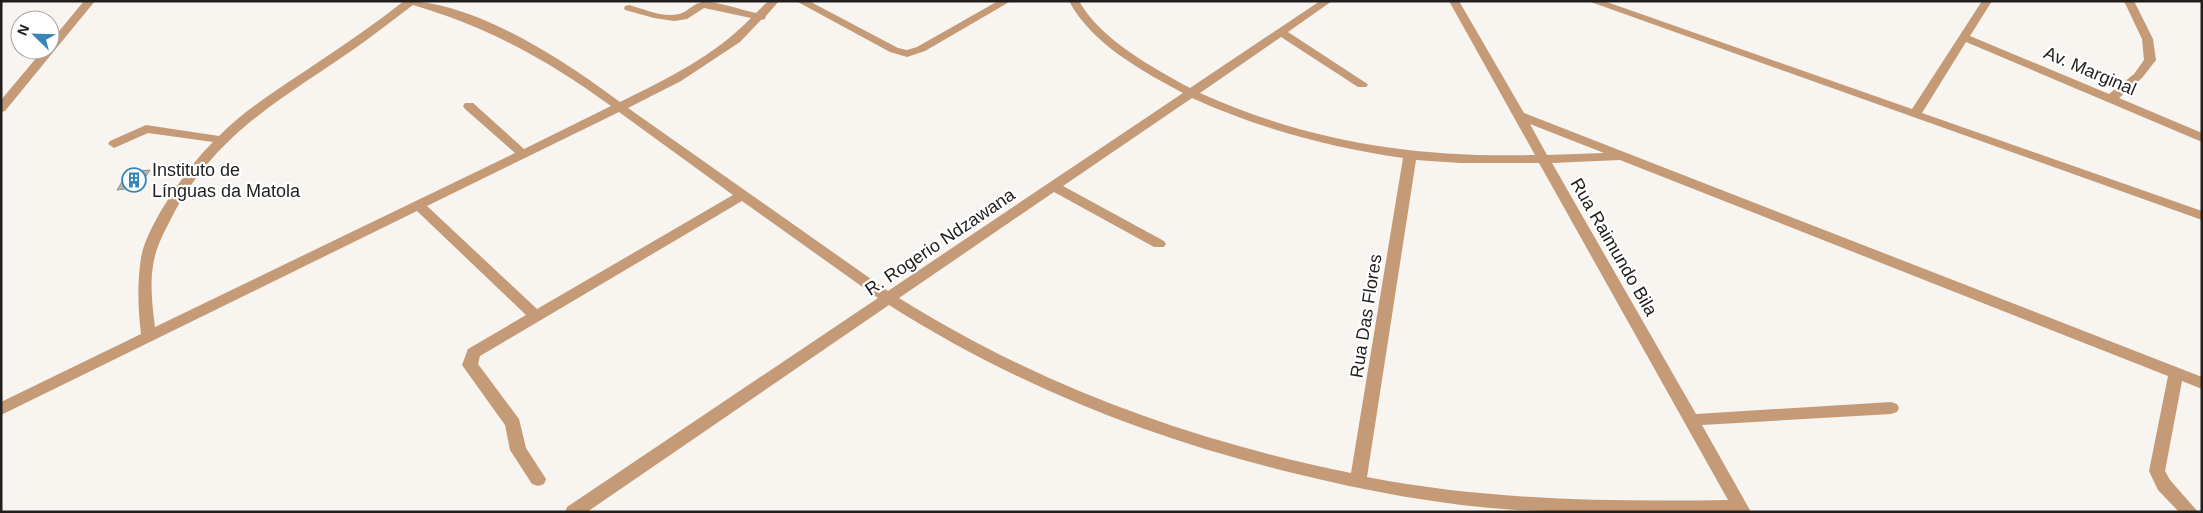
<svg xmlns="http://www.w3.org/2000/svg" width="2203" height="513" viewBox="0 0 2203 513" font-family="Arial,sans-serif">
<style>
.building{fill:#b8b4b0;stroke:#928e8b}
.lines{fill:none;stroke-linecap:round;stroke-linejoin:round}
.minor{fill:#c59a77;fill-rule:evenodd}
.labels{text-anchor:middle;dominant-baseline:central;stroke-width:4.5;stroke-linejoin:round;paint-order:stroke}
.street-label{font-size:18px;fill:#211f1e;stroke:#fff}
.poi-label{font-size:18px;fill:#211f1e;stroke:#fff;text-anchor:start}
</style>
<rect width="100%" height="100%" fill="#f8f4f0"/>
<!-- building -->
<path class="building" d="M150,170L139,187L117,190L128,172Z"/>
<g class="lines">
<!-- minor -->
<path class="minor" d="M84,1H95L5,111L1,112V100L43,50H50V42Z
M404,1C475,1 565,61 620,102C667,79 714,56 751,18L704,8L687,19L674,21L654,18L625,10L624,8L625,6L629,5C644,9 663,18 679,14C688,12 693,3 703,2C717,1 742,10 756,13L768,1H779L766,16L765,19L761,20L740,42L681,81L628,108L888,291L1183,93C1142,71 1092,44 1069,1H1079C1100,39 1153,68 1190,88L1320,1H1332L1288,32L1366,83L1368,85L1366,87H1358L1281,37L1200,93C1308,142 1417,158 1535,155L1449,1H1459L1524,113L2202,377V389L2182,381L2165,471L2170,480L2198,512H2179L2158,490L2149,471L2168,376L1620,160L1552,163L1696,414L1891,402L1897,404L1899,408L1897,412L1891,414L1702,425L1751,512C1674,512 1592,513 1516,510C1440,505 1366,491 1293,473C1148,438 1015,385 889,305L587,512H565L567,507L878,298L742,201L480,356L478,364L519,419L526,448L546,479L544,484L538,486L532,484L510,450L505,425L462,365L468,349L526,315L417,211L1,415V402L141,334C138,308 137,284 141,258C146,226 189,165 213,142L148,133L114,148L108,144L110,141L146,125L219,136C248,107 283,86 317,63C347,43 376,23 404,1ZM413,5C488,27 548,60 611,106L524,149L473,103H465L463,106L465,109L515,153L155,327C152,304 149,279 155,256C159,240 168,225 175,211C224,124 291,95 368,39C383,28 398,16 413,5ZM1192,98C1260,129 1330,147 1403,158L1351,473C1189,440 1040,386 899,298L1054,192L1154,247H1164L1166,244L1164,241L1063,186ZM619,112L733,195L537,309L427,206ZM1530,124L1604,153L1547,155ZM1416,160L1460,163H1539L1728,500C1606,502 1486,500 1367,477Z
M796,1H809L898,48L907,50L917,47L998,1H1011L925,51L907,57L890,52Z
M1588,1H1604L1912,109L1982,1H1992L1970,36L2109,94L2134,74L2144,60L2142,39L2124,1H2134L2153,39L2156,60L2142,78L2119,98L2202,133V142L1966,42L1922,113L2202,211V220Z"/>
</g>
<!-- icons -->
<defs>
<g id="building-ring" transform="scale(1.25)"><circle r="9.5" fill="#fff" stroke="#3885b8" stroke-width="1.5"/><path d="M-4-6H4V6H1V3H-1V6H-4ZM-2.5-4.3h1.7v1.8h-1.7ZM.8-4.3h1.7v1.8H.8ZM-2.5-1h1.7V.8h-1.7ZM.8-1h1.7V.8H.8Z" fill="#3885b8"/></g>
</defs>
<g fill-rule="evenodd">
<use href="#building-ring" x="134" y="180"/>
</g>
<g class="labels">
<!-- street labels -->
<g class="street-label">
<text transform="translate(2090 71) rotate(23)">Av. Marginal</text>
<text transform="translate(940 242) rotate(-34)">R. Rogerio Ndzawana</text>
<text transform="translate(1614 247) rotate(60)">Rua Raimundo Bila</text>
<text transform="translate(1366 316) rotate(-81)">Rua Das Flores</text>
</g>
<!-- poi labels -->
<g class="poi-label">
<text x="152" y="170">Instituto de<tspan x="152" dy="21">Línguas da Matola</tspan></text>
</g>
</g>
<!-- border -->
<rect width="2203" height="513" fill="none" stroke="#211f1e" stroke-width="5"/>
<!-- north arrow -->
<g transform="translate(35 35) rotate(293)"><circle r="24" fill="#ffffff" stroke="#a6a5a5"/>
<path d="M0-4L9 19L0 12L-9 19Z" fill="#3885b8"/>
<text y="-8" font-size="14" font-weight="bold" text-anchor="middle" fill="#211f1e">N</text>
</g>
</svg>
